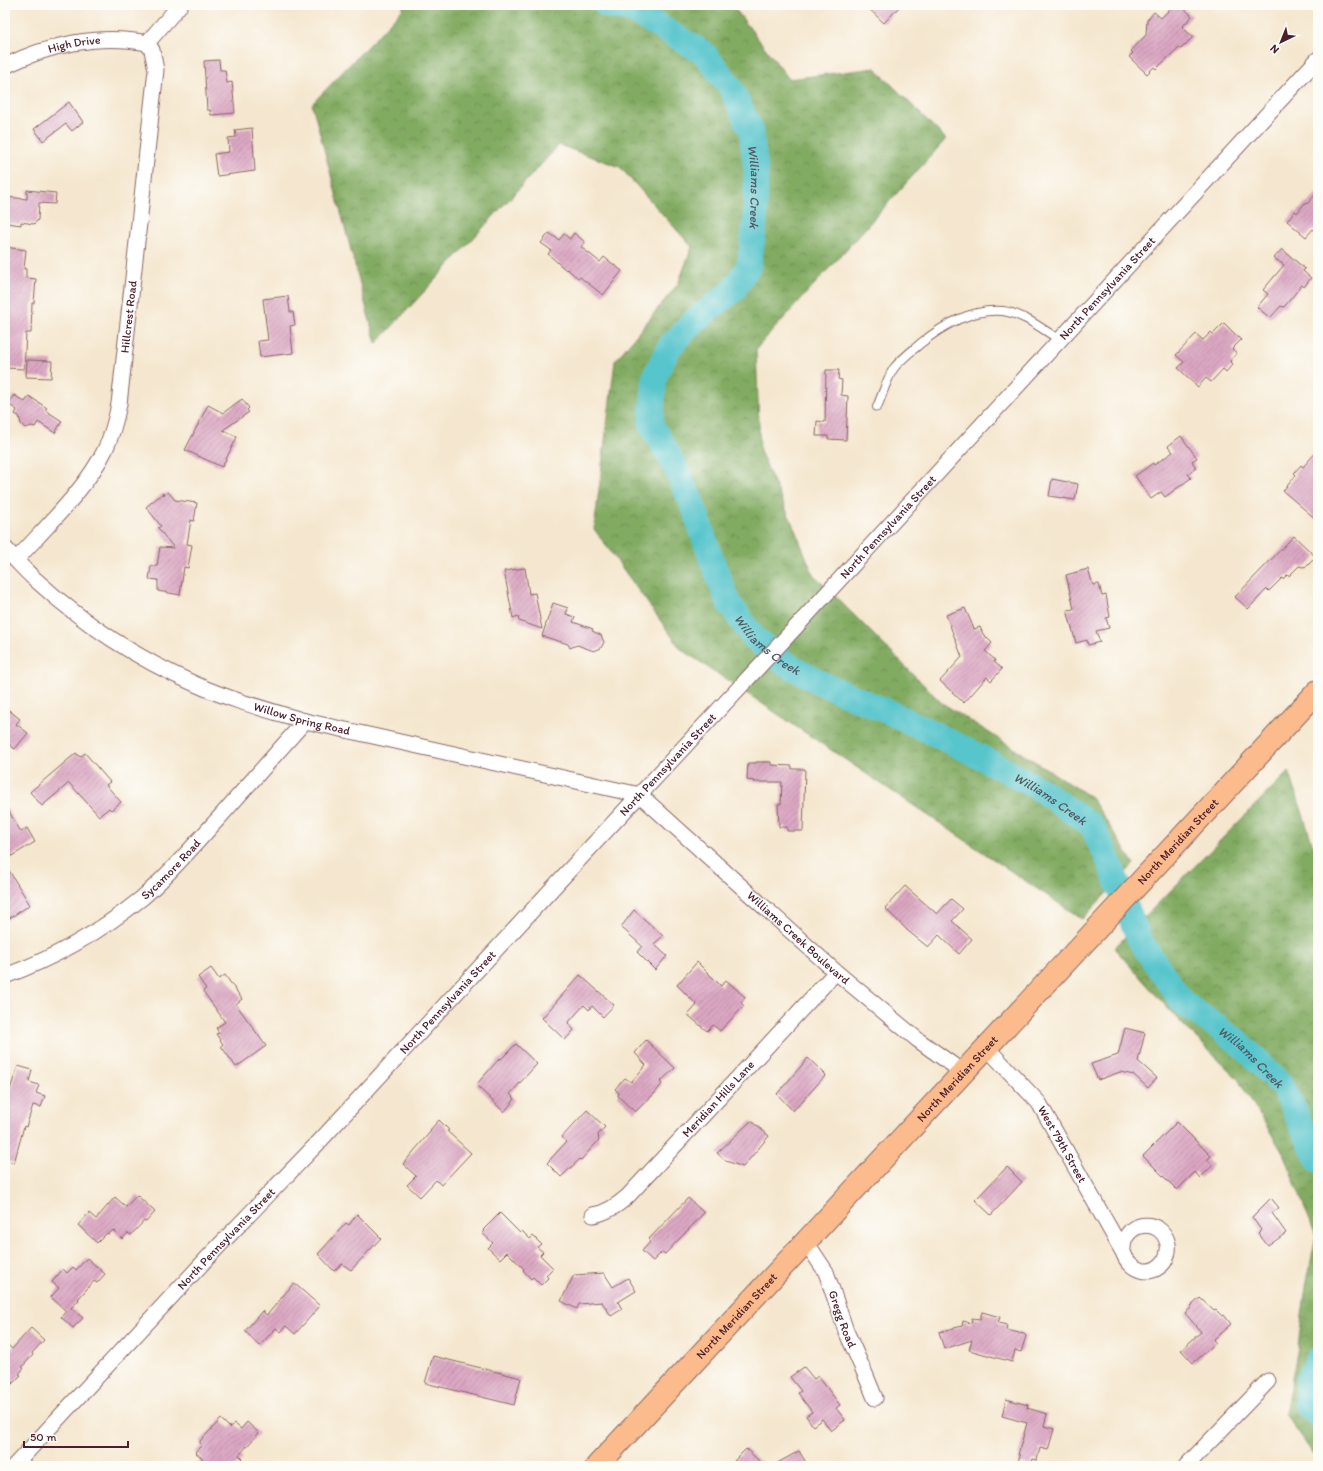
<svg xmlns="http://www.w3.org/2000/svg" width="1323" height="1471" viewBox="0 0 1323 1471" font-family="Itim,sans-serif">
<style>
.forest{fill:url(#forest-crowns);stroke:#666546}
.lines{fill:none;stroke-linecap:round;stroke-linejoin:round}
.river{stroke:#57c5cc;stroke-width:25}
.building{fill:url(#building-hatch)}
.service-casing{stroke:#866564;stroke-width:10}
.minor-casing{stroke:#866564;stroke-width:17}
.primary-casing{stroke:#866564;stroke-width:24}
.service{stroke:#fff;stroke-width:8}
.minor{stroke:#fff;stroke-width:15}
.primary{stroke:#fbbb8d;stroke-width:22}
.labels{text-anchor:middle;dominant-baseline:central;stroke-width:3;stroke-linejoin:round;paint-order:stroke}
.street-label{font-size:12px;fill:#4a1f2b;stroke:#fdfcf7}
.water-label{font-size:13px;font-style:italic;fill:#4f5963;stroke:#fdfcf7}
</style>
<defs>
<pattern id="forest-crowns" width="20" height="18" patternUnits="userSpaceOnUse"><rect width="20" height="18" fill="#82ab62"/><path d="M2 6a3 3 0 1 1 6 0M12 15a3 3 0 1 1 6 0" fill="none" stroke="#6c8b51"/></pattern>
<pattern id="building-hatch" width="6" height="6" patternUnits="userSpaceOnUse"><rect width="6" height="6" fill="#dba7c3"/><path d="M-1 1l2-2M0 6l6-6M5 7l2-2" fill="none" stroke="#b4879f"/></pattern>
</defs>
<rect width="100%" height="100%" fill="#fdfcf7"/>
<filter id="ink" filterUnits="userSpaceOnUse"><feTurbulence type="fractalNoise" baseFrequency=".025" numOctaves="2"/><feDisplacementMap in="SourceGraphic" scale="8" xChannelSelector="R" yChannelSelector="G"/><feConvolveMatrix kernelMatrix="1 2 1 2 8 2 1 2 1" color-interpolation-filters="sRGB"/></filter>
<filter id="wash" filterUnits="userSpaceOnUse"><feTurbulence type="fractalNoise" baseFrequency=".012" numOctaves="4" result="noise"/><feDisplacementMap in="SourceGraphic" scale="16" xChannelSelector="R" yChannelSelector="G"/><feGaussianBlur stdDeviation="0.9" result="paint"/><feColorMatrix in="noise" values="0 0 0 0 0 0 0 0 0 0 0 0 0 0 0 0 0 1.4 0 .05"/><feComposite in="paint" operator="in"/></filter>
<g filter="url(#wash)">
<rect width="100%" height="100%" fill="#f5e7cf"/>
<!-- forest -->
<path class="forest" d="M403,5H732L789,79L875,68L946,139L756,349L760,451L793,525L813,574L942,703L1091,797L1134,864L1082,919L681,649L594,529L615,361L678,284L692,247L620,167L559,145L376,344L312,104L403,9Z
M1289,771L1318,861V1458L1314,1455L1285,1414L1297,1353L1306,1286L1316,1236L1283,1153L1238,1079L1181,1023L1114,948Z"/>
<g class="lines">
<!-- river -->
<g class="river">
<path id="s1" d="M606,5L633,11L704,53L730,86L751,130L756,171L755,224L749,265L734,290L694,321L670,346L655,375L651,424L671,459L693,505L711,558L729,603L754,638L785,663L819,682L900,717L975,754L1038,788L1092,826L1111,866L1139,939L1183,1003L1240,1043L1283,1087L1318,1160"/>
<path d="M1318,1360L1307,1382L1308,1406L1318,1415"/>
</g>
</g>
<g id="blocks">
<!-- building -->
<path class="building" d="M865,5H901L884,23Z
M1174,5H1180L1192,16L1182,27L1193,37L1181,49L1179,47L1156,69L1154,67L1147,74L1129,57L1133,53L1131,51L1146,35L1147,20L1154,12L1161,18Z
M219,60L220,70H225L227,83L232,82L235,113L211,115L210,110H207L204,61Z
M69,102L83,122L72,131L66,124L43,141L34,129Z
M252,128L255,171L217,176L214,154L229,152L228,138L236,137L235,130Z
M27,190L56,193L55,204L39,203L38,220L34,224L21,222V225L7,223V221H5L6,197L27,199Z
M1318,192V234L1313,229L1306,237L1287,221L1295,211L1297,213L1305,203L1307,204Z
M549,233L559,240L564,234L570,239L574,233L585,242L581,247L600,262L604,257L622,271L603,295L580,277L578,278L567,269L566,270L548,254L551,250L541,243Z
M5,247L26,250L24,269H26V278L36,279L34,303H32L31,333H26L24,369L5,368Z
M1282,249L1305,269L1303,271L1311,278L1304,287L1302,285L1284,307L1281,306L1270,318L1257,307L1268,294L1263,290L1284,265L1274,258Z
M288,296L290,312H293L295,325L290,326L293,353L260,357L258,341L268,340L263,299Z
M1224,323L1241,340L1232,349L1237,353L1230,361L1233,364L1226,372L1223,369L1211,382L1206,378L1198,387L1178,368L1184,362L1176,355L1196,334L1203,340L1211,332L1213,334Z
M27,360L52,361L51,378L26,377Z
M826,370H839L838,379L842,380L841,395L848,396L846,440L828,439V436H816L817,421L825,422Z
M14,395L25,402L29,396L47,408L45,410L62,421L55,433L38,422L35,427L32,426L25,428L21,424L19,416L15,414L17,410L8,404Z
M242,399L249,408L247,410L249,412L223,430L237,437L222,467L185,450L208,405L223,413Z
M1181,436L1197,458L1192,461L1196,468L1188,474L1191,478L1165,497L1161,492L1151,499L1135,476L1153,463L1154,465L1173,452L1168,446Z
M1318,450V486L1313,492L1318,496V521L1283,491L1296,475L1294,473L1301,465L1303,467Z
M1052,479L1078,484L1075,500L1049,496Z
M168,492L175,500L197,503L194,521L191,520L187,544L192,545L188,568L184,567L180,595L158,591V580L149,579L151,566H157L160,547L174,548L158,528L161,526L146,507L163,493L164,495Z
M1294,536L1316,557L1307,566L1303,567L1299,566L1289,576L1287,575L1283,579L1282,578L1269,591L1267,589L1248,609L1235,597Z
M525,568L529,594L535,593L542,629L519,621L518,616L513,618L504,571Z
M1088,569L1093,585L1099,584L1102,596L1106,595L1110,617L1106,618L1109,628L1096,631L1100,642L1088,645L1087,640L1076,643L1067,610L1074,609L1066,575Z
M553,603L568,608L566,614L575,617L573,622L593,629L592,631L601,635L604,642L601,648L594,651L577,645L570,648L568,644L542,636Z
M965,608L974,629L980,627L983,634L992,643L985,651L995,660L994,662L1002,669L991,681L987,677L964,703L940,681L962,657L946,615Z
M5,707L20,719L16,724L28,733L15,749L5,742Z
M76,753L80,757L85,753L110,782L106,785L121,802L111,810L109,808L99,816L69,783L42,806L30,792Z
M756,762H771V765L792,766V769H805L803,831H787V827H779L778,804H781L782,782H754L755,781L747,780L748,763H756Z
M5,805L21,832L27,828L35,842L5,860Z
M5,864L30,905L5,921Z
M905,886L937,914L951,899L963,909L952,921L972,939L959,954L939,935L928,947L908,931L885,908Z
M634,910L663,936L654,944L667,956L655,970L637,952L642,946L621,927Z
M697,962L721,986L726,980L745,997L741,1003L744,1006L720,1031L713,1025L707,1031L688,1015L697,1005L677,985Z
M211,968L219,979L225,975L242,999L236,1004L266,1046L236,1067L221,1046L223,1044L216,1034L219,1033L216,1028L225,1022L203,991L206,989L198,977Z
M580,975L614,1005L603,1017L592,1006L589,1010L584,1005L568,1023L574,1030L565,1040L542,1018Z
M1125,1028L1145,1033L1138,1061L1157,1078L1148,1088L1134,1075L1120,1072L1098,1080L1091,1064L1118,1055Z
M646,1040L675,1068L660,1082L662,1084L655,1093L635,1112L618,1096L619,1093L615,1089L625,1078L631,1082L646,1065L635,1053Z
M516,1044L537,1064L510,1094L515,1099L504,1112L476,1085L500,1058L501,1059Z
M808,1058L826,1075L793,1111L777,1094Z
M18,1066L32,1070L29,1082L39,1085L36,1093L45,1096L41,1107L33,1105L26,1127L24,1126L14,1163L5,1160V1091L9,1092Z
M587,1110L605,1127L598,1135L599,1140L581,1160L580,1159L561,1177L547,1163L566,1142L562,1137Z
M439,1120L449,1130L447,1131L471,1153L441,1185L436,1180L420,1197L407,1185L416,1176L403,1164L431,1131L430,1130Z
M751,1121L769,1136L743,1167L726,1161L717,1153Z
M1177,1122L1211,1156L1207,1160L1213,1165L1200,1178L1195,1172L1177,1190L1143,1156Z
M1007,1167L1022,1182L991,1215L975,1200Z
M137,1195L155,1212L146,1222L144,1221L131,1235L128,1233L122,1239L113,1230L109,1234L107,1233L97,1243L78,1225L89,1213L96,1219L115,1197L126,1207Z
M688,1198L704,1213L665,1254L662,1252L653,1261L642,1251L650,1242L648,1240Z
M1271,1198L1279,1208L1272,1213L1286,1233L1268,1246L1258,1233L1261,1230L1252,1217Z
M500,1213L520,1233L522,1231L530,1239L533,1236L541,1244L537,1247L543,1252L540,1255L553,1268L546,1275L548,1278L541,1285L533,1277L531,1279L523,1270L524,1269L507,1252L500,1259L488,1248L493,1243L482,1233L484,1231L483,1230Z
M357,1214L381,1238L351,1270L342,1264L334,1271L318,1254L346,1223L349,1225Z
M87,1258L105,1274L97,1283L94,1281L78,1299L79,1300L71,1308L83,1318L73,1328L61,1317L66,1311L51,1297L59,1288L52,1282L63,1269L67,1273L73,1267L76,1270Z
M604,1273L613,1287L628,1278L636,1291L618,1302L622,1309L611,1316L602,1302L579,1304L577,1309L561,1301L574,1275Z
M294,1283L320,1306L295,1334L286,1326L281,1332L276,1328L259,1346L245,1331L262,1311L267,1315Z
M1200,1298L1214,1311L1216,1310L1222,1316L1224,1315L1231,1324L1213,1340L1216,1343L1193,1363L1181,1350L1201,1332L1185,1313L1192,1307L1191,1306Z
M982,1312L1000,1317L998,1323L1007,1325L1006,1330L1024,1334L1026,1336L1021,1352L1015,1350L1012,1362L969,1350L972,1340L944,1349L939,1332L962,1326L963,1321L971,1323L972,1318L980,1319Z
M31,1328L44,1340L32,1353L33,1355L22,1367L24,1368L19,1374L21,1375L11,1385L5,1379V1342L12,1349Z
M433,1356L521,1378L514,1405L425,1383Z
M804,1367L814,1379L818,1376L840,1405L836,1408L845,1420L831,1431L822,1419L813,1426L806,1416L812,1412L798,1393L801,1391L790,1377Z
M1006,1399L1028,1405L1027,1408L1047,1414L1044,1426L1054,1429L1048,1450L1040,1448L1037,1460L1033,1459L1031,1466L1018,1462L1020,1455H1018L1027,1423L1002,1416Z
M221,1419L230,1428L234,1423L241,1429L247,1422L259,1433L239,1455L243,1459L236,1466H196L203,1459L195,1452L202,1445L200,1443V1441Z
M746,1449L765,1466H739L734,1461Z
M799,1451L808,1466H772Z"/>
</g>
</g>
<g filter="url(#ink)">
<use href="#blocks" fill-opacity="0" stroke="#866564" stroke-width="1"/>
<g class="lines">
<!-- service casing -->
<g class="service-casing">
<path id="service" d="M877,407C882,396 887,378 894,368C901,359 912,351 921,343C944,325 972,308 1003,311C1024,314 1042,329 1060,340"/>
</g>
<!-- minor casing -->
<g class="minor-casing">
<g id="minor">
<path d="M147,43L180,5"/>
<path id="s2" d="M5,66C48,45 99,33 147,43"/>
<path id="s3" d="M5,548C15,559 25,571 37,581C83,623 138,659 195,684C230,700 268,710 305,721L640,795L836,972L918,1040L964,1073"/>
<path id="s4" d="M16,560C45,528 86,489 105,450C112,435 116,420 119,404L156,70L152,50L147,43"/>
<path id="s5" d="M5,976C55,958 101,931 142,898C170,874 193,846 218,819C247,786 276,754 305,721"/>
<path id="s6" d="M987,1048L1039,1103L1123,1252C1129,1270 1150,1279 1164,1262C1167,1257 1169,1250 1168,1244C1161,1215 1121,1221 1123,1252"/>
<path id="s7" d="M593,1215C607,1213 618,1205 628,1196L836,972"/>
<path id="s8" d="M806,1242L826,1272L846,1331L866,1376L875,1398"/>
<path id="s9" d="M14,1466L212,1253L318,1143L562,878L807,615L1318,59"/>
<path d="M1186,1466L1268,1381"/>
</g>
</g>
<!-- primary casing -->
<g class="primary-casing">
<g id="primary">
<path id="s10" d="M597,1466L1318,691"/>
</g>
</g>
<!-- service -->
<use href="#service" class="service"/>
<!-- minor -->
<use href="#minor" class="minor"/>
<!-- primary -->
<use href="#primary" class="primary"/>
</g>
</g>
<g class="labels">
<!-- street labels -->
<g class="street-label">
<text stroke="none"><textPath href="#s2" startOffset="73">High Drive</textPath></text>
<text stroke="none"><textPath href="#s9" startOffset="1607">North Pennsylvania Street</textPath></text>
<text stroke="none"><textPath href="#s4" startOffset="278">Hillcrest Road</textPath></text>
<text stroke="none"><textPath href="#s9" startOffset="1283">North Pennsylvania Street</textPath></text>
<text stroke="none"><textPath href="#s3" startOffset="348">Willow Spring Road</textPath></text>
<text stroke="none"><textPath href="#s9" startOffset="959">North Pennsylvania Street</textPath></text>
<text stroke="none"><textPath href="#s10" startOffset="853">North Meridian Street</textPath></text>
<text stroke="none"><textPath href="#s5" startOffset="199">Sycamore Road</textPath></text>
<text stroke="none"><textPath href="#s3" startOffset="908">Williams Creek Boulevard</textPath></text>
<text stroke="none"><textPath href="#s9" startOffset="635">North Pennsylvania Street</textPath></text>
<text stroke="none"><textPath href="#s10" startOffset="529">North Meridian Street</textPath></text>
<text stroke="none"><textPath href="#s7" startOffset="173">Meridian Hills Lane</textPath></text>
<text stroke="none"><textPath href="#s6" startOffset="123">West 79th Street</textPath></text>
<text stroke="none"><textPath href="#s9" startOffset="311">North Pennsylvania Street</textPath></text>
<text stroke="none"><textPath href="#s10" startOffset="205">North Meridian Street</textPath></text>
<text stroke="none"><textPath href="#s8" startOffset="86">Gregg Road</textPath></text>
</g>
<!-- water labels -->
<g class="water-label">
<text stroke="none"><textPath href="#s1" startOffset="258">Williams Creek</textPath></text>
<text stroke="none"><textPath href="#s1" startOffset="786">Williams Creek</textPath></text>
<text stroke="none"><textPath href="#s1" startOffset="1110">Williams Creek</textPath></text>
<text stroke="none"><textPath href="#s1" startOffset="1447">Williams Creek</textPath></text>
</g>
</g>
<!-- margin -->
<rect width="1323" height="1471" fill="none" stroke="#fdfcf7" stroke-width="20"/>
<!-- north arrow -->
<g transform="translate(1281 42) rotate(223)" stroke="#fdfcf7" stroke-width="3" paint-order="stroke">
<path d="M0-3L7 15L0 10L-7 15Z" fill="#4a1f2b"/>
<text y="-6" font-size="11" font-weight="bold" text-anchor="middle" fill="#4a1f2b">N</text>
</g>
<!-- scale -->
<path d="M24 1441v6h104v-6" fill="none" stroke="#4a1f2b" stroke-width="2"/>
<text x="30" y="1441" font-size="12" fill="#4a1f2b" stroke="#fdfcf7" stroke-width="3" paint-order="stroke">50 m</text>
</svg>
